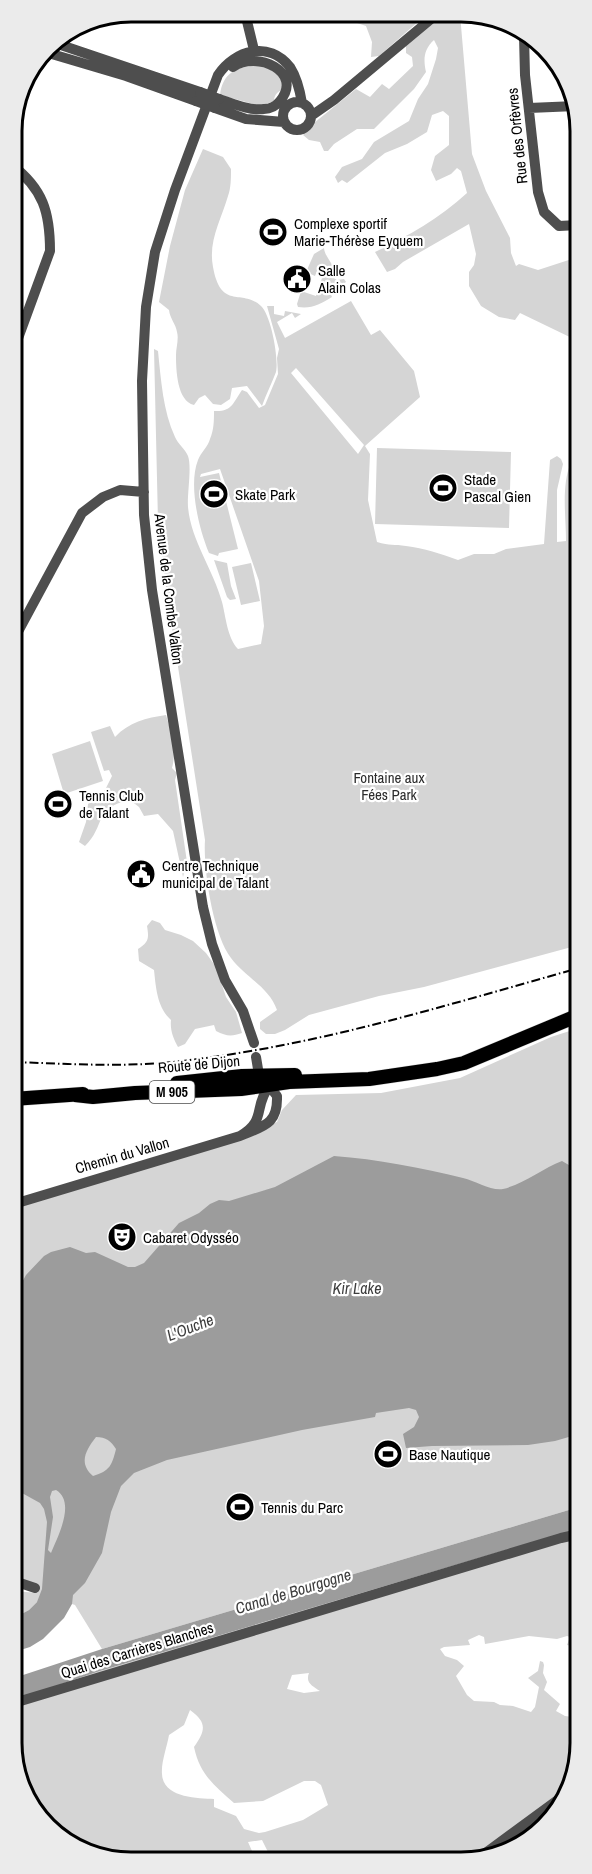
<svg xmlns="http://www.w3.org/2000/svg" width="592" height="1874" viewBox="0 0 592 1874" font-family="'Archivo Narrow',sans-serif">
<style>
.green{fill:#d5d5d5;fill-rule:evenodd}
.water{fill:#9c9c9c;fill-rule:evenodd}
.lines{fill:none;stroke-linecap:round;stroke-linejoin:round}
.major-casing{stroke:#dbdbdb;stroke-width:15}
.minor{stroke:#4e4e4e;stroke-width:10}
.major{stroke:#000;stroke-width:14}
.rail{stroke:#000;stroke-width:2;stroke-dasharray:9 3 1.5 3;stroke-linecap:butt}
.minor-bridge{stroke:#4e4e4e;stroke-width:10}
.labels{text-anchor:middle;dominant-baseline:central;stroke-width:4.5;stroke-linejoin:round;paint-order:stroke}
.shield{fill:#fff;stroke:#4c4c4c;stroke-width:1.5}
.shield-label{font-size:14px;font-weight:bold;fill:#000}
.street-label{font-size:15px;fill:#000;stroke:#fff}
.poi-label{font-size:15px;fill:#000;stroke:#fff;text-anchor:start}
.park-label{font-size:15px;fill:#2c2c2c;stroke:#fff}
.water-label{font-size:16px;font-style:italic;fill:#3d3d3d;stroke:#fff}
.rim{fill:none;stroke:#000;stroke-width:3}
</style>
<rect width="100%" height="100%" fill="#fff"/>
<!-- green -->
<path class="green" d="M349,13L427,14L379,56L371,57L372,42L366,26L357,23Z
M441,14H460L472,154L486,191L510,238L511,253L516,266L519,264L538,270L578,257V341L520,313L515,320L499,317L481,306L469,286V272L474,265L476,254L469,224L403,262L395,269L387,272L375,252C408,236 440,218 467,193L461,171L457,168L451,174L436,181L431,170L435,156L449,145V116L443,111L432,115L427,132L407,144L385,153L347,183L342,180L338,183L335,177L342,167L362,159L374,142L409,121L418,99L428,84L436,59L438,48L434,40C424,49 423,59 426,72L414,89L374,129H357L334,144L328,151H324L320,142L309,140L303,135L309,127L356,89L370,97L382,84L389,89L413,66L412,57L406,53V44Z
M263,64L281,78L284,89C278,91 274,95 274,101L261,106L220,95C223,69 241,67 263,64Z
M203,149L223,157L231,169C231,178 231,188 228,196C221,220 208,241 213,267C221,311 242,288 261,306C271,315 279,359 276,372C272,383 266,394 262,406L247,386L232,388L230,399L221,405L213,404L205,395L199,398L194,405C177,401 176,370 176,355C176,348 179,339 177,332C176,324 170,319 169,310L159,302L170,246L185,190Z
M324,248C325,258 335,264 334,274L319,266L315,276L306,272L314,254Z
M324,272L337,280L344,279L346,282L330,292L332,297C320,304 312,309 298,307L297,304L301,291L316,296Z
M351,301L371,335L380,330L414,371L420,397L365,446L370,454L368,500L377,542C390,546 394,544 406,546C424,548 441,554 458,560L474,554H494L506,549L544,544L550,460L557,456L561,459L563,464L557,490V542L566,541C566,516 561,486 571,462L578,460L579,945L424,987L379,996L309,1015L285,1030L275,1034H266L260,1029V1022L277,1010C269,987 245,977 231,958C213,935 203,869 205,840L167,596L158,522L154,349L158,351C161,380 163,411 175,437C178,444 185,449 188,456C192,467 187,494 188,507C191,541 213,569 222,602C226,617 227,637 238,649L261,644L264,626L259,581L220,469L201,474L200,477L219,473L238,549L219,553L218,556L209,553C199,529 188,485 198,460C201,452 208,447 210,439C214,430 214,420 214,411C232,412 233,403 242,390L247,392L259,408L265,405L278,374L277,358L279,349L267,306H274V314L284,316L285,311L301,314L295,318L292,313L277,322L285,338ZM296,368L364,445L358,454L291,373Z
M377,448L511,452L509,528L375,524Z
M214,560L227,563L231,586L236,599L230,600L227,597Z
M251,563L260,601L241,605L232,567Z
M166,715C171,732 177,750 172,768L177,773L175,780L187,862L183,877L173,831L158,814L144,816L139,807L130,800C93,807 106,826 85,846L79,842L86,822L88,804L105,790L112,776L109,770L104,771L91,732L110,726L115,737C129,722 146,718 166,715Z
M90,741L103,781L64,794L52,754Z
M152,920L160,923L165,930L181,935L193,941L206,953L216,967L226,997L236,1012L242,1033C231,1037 226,1036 216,1031L214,1025L195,1029L185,1044L178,1047C173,1038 170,1030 171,1020C157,1007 156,988 154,970L139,961L138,949C149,942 149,938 147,926Z
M579,1028V1507L102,1649L75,1605L72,1604L37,1602L29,1610L14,1618V1591L38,1593L14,1572V1206L277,1122L282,1110L296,1095L381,1093L460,1078L551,1037Z
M579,1530L580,1665H577L574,1661L576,1647L567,1645L570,1637L567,1636L557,1639L529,1636L485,1644L484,1637L479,1635L468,1640L470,1645L444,1647L440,1649L445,1656L457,1660L464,1666L456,1676L467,1695L474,1701L494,1702L500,1705L513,1706L531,1712L535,1707L539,1687L528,1678L538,1671L540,1661L543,1662L544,1665L543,1673L547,1682L544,1690L560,1704L556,1711L565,1716L580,1718V1750L550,1821L483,1860H279L277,1856L269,1854L262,1840L248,1842L256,1860H108L47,1827L14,1765V1700L100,1671L553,1536ZM309,1673C305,1683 313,1686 320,1691L304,1693L287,1689L292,1675ZM190,1710C208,1723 205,1731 194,1747C200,1775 214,1785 234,1803L263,1801L304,1781H315L321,1785L328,1805L303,1820L265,1832L259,1833L244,1829L236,1816L214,1807V1799C197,1798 163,1798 162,1774C161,1762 167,1747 169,1735L184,1725Z"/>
<!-- water -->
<path class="water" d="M334,1156C377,1159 422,1168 463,1178C476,1181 491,1191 503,1189C524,1184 543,1168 562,1161L579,1171V1434L555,1441L528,1445L432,1446L406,1448L403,1434L414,1427L419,1417L416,1410L409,1408L376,1413L375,1417L302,1430L167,1460L134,1473L121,1486L111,1512L102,1553L85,1583L73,1595L72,1604L64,1618L43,1639L30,1647L14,1652V1618L29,1610L37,1602L42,1589L47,1522L44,1509L40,1503L22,1493L14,1482V1297L26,1275L44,1256L51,1252L70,1247L86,1253L95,1252L128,1267H135L144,1263L179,1223L199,1213L210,1204L219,1200L229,1201L275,1187ZM96,1437C106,1437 111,1441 116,1449C112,1465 110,1471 93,1476C78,1463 86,1450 96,1437ZM56,1490C76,1502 58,1536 51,1553L48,1550L53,1517L50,1497L52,1491Z
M579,1507V1530L553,1536L100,1671L14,1700V1678L102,1649Z"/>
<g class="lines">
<!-- major casing -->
<g class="major-casing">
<path id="major" d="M177,1083L242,1076L295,1075
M75,1095L93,1097L135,1093L241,1089L289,1082L369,1079L437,1069L464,1063L579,1015
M13,1099L83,1094"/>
</g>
<!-- minor -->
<path class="minor" d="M245,13L254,50
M524,36L525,75L538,192L544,212L559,226L578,225
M52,42L200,92
M45,52L126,76L196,101
M219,99C232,103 250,111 264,109C270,109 276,106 280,101C304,72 257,50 233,67
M283 116a14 14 0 1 1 28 0a14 14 0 1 1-28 0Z
M215,108L246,119L284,122
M529,108L576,106
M311,116L334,100L437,14
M12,165C43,189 50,212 50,251L13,352
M13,641L82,513L103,497L120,490L144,492
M254,1043L243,1011L225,980L212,944L203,907L152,590L144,515L142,381L146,307L155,252L175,190L218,75C235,50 269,40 290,67C297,78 300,91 302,103
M256,1057L259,1075
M14,1204L240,1136C263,1126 278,1125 277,1096L269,1086C253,1108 267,1120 240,1136
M14,1577L20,1583L35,1588
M14,1703L561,1538L579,1534
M476,1860L559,1799"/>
<!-- major -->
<use href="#major" class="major"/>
<!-- rail -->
<path class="rail" d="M13,1062C72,1064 132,1068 190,1060C323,1044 450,1004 579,968"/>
<!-- minor-bridge -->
<path class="minor-bridge" d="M200,92L219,99
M196,101L215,108"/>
</g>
<!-- icons -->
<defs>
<g id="stadium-disc" transform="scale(1.5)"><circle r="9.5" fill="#000" stroke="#fff"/><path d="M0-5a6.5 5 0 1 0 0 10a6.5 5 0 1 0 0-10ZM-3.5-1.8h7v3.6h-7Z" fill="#fff"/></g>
<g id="civic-disc" transform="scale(1.5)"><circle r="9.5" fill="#000" stroke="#fff"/><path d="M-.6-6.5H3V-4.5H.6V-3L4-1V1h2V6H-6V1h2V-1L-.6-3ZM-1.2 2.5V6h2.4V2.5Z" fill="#fff"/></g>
<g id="theatre-disc" transform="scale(1.5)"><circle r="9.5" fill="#000" stroke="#fff"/><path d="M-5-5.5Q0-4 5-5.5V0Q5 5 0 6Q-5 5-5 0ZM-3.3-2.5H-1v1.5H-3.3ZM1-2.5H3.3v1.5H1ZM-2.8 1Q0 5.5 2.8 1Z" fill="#fff"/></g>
</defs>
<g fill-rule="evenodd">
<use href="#stadium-disc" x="273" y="232"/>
<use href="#civic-disc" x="297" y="279"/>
<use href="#stadium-disc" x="443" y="488"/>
<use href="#stadium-disc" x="214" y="494"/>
<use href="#stadium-disc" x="58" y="804"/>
<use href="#civic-disc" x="141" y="874"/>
<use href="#theatre-disc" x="122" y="1237"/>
<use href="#stadium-disc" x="388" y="1454"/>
<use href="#stadium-disc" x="240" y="1507"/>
</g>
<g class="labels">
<!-- shield labels -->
<rect class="shield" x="149.5" y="1081" width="45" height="22" rx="4.5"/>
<g class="shield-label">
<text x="172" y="1092">M 905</text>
</g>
<!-- street labels -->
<g class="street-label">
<text transform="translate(517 136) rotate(-96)">Rue des Orfèvres</text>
<text transform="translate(169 589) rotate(83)">Avenue de la Combe Valton</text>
<text transform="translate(199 1064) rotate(-5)">Route de Dijon</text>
<text transform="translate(122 1155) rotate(-16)">Chemin du Vallon</text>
<text transform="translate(137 1650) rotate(-17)">Quai des Carrières Blanches</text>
</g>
<!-- poi labels -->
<g class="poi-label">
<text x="294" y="223">Complexe sportif<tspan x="294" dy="17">Marie-Thérèse Eyquem</tspan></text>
<text x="318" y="270">Salle<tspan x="318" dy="17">Alain Colas</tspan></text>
<text x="464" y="479">Stade<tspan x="464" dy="17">Pascal Gien</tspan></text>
<text x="235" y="494">Skate Park</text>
<text x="79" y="795">Tennis Club<tspan x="79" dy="17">de Talant</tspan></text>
<text x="162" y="865">Centre Technique<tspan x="162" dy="17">municipal de Talant</tspan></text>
<text x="143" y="1237">Cabaret Odysséo</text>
<text x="409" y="1454">Base Nautique</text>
<text x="261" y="1507">Tennis du Parc</text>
</g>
<!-- park labels -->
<g class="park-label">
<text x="389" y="777">Fontaine aux<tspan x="389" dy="17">Fées Park</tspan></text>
</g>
<!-- water labels -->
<g class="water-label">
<text x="357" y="1288">Kir Lake</text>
<text transform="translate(190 1327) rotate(-21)">L'Ouche</text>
<text transform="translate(293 1591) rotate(-17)">Canal de Bourgogne</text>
</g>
</g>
<!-- crop -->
<path d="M0 0H592V1874H0ZM131 22H461A109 109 0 0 1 570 131V1743A109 109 0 0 1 461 1852H131A109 109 0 0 1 22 1743V131A109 109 0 0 1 131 22Z" fill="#ebebeb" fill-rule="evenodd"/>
<path class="rim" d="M131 22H461A109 109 0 0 1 570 131V1743A109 109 0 0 1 461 1852H131A109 109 0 0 1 22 1743V131A109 109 0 0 1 131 22Z"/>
</svg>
